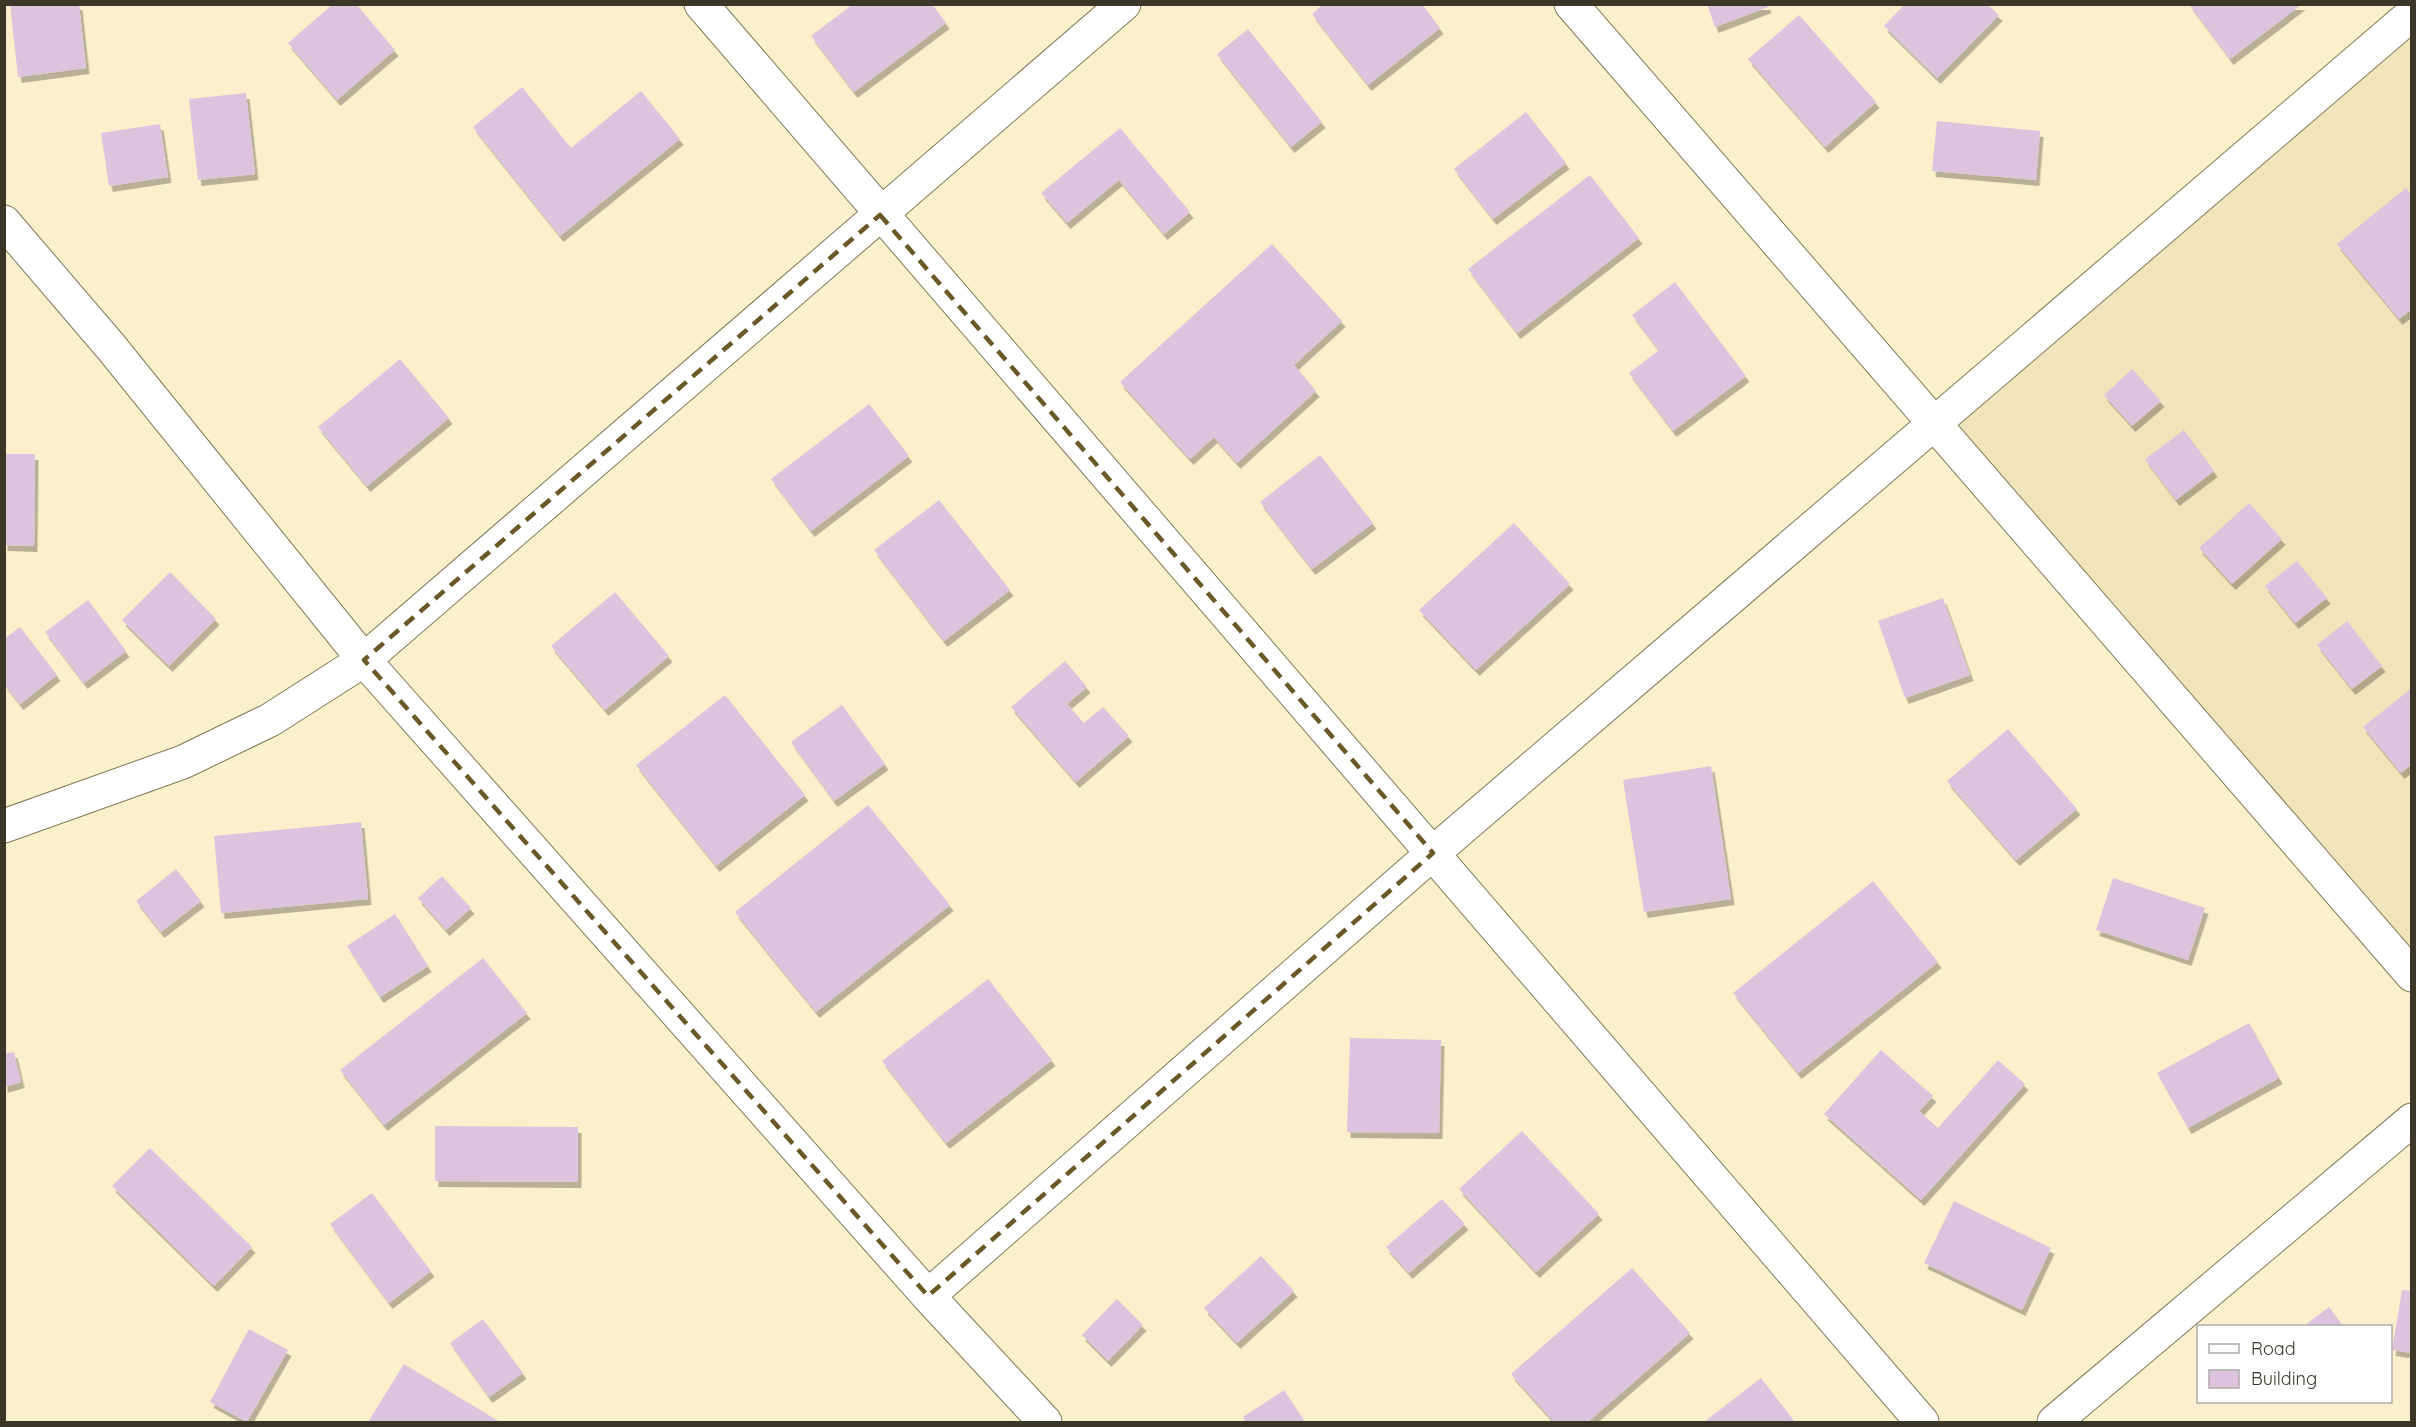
<svg xmlns="http://www.w3.org/2000/svg" width="2416" height="1427" viewBox="0 0 2416 1427" font-family="Quicksand,sans-serif">
<style>
.built{fill:#f0e4ba}
.building{fill:#dec3de;filter:url(#shadow)}
.lines{fill:none;stroke-linecap:round;stroke-linejoin:round}
.minor-casing{stroke:#827959;stroke-width:35}
.minor{stroke:#fff;stroke-width:33}
.marked{fill:none;stroke:#6b5827;stroke-width:4.5;stroke-dasharray:12 8;stroke-linejoin:round}
</style>
<defs>
<filter id="shadow"><feDropShadow dx="3.5" dy="6" stdDeviation="0" flood-color="#0004"/></filter>
</defs>
<rect width="100%" height="100%" fill="#faf0cc"/>
<!-- built -->
<path class="built" d="M2411,14V975L1934,422Z"/>
<!-- building -->
<path class="building" d="M10,4H79L86,68L18,77Z
M333,4H356L395,50L337,100L288,43Z
M853,4H932L946,23L854,92L811,36Z
M1323,4H1422L1440,28L1368,85L1312,14Z
M1707,4H1767L1768,7L1715,27Z
M1905,4H1987L1999,15L1937,78L1884,26Z
M2189,4H2302L2230,59Z
M1799,15L1876,102L1825,147L1748,59Z
M1248,29L1322,122L1291,147L1217,54Z
M522,87L571,148L641,91L680,139L560,236L473,127Z
M246,93L255,174L198,180L189,99Z
M1526,112L1566,163L1493,219L1454,169Z
M1937,121L2040,131L2036,180L1932,171Z
M160,124L168,177L109,186L101,133Z
M1120,128L1190,212L1164,234L1119,180L1067,223L1041,193Z
M1590,175L1639,238L1517,333L1468,269Z
M2406,188L2412,195V309L2399,319L2337,244Z
M1272,244L1342,321L1294,365L1316,391L1237,463L1214,437L1190,459L1120,382Z
M1675,282L1746,376L1673,431L1629,373L1659,350L1632,315Z
M400,359L449,418L367,486L318,427Z
M2132,369L2161,401L2132,426L2104,395Z
M869,404L909,456L811,531L771,479Z
M2184,430L2214,471L2176,500L2145,459Z
M4,454H35L34,546L4,545Z
M1320,455L1373,523L1312,569L1260,502Z
M939,500L1010,590L944,641L874,550Z
M2249,503L2282,539L2232,584L2199,548Z
M1514,523L1570,584L1476,670L1419,610Z
M2297,561L2327,598L2295,623L2265,586Z
M170,572L216,619L169,666L122,620Z
M615,592L669,656L605,710L551,646Z
M1943,598L1970,675L1905,698L1878,621Z
M88,600L126,651L84,683L45,632Z
M2347,621L2382,666L2352,689L2317,645Z
M20,627L57,675L20,704L4,684V639Z
M1065,661L1087,687L1067,704L1084,723L1103,707L1129,736L1076,782L1011,707Z
M2412,688V764L2401,773L2363,727Z
M725,695L805,795L716,866L636,765Z
M842,705L885,764L834,801L791,742Z
M2008,729L2077,809L2016,860L1947,781Z
M1711,766L1731,899L1644,912L1623,780Z
M868,805L950,905L816,1012L735,912Z
M361,822L368,899L221,913L214,836Z
M176,869L201,901L161,932L136,901Z
M442,876L471,908L446,930L418,898Z
M2113,878L2205,908L2188,960L2096,930Z
M1873,881L1938,962L1798,1073L1733,993Z
M395,914L428,966L380,997L347,946Z
M483,958L527,1013L384,1125L340,1070Z
M988,979L1052,1060L946,1143L882,1061Z
M2249,1023L2279,1078L2188,1128L2157,1073Z
M1350,1038L1441,1040L1439,1133L1347,1132Z
M1881,1050L1933,1096L1919,1111L1938,1128L1998,1060L2025,1084L1921,1200L1824,1114Z
M14,1052L21,1082L4,1087V1054Z
M435,1126L578,1127V1182L435,1181Z
M1522,1131L1599,1214L1536,1272L1459,1189Z
M150,1148L252,1247L214,1286L112,1186Z
M372,1193L431,1271L389,1303L330,1224Z
M1442,1199L1465,1224L1409,1273L1386,1247Z
M1954,1201L2051,1248L2022,1310L1924,1263Z
M1261,1256L1294,1291L1237,1343L1204,1308Z
M1632,1268L1690,1333L1588,1422H1554L1511,1374Z
M2402,1290L2412,1291V1353L2392,1350Z
M1117,1299L1143,1325L1108,1361L1082,1335Z
M2329,1307L2343,1326H2304Z
M483,1319L523,1373L489,1397L450,1343Z
M249,1329L288,1350L247,1422L210,1402Z
M404,1364L500,1422H368Z
M1761,1378L1795,1422H1704Z
M1284,1390L1305,1422H1246L1243,1417Z"/>
<g class="lines">
<!-- minor casing -->
<g class="minor-casing">
<path id="minor" d="M701,4L1922,1422
M1571,4L2412,975
M4,222L111,347L364,660L928,1296L1045,1422
M4,826L183,762L270,720L364,660L1124,4
M928,1296L1433,853L2412,14
M2054,1422L2412,1120"/>
</g>
<!-- minor -->
<use href="#minor" class="minor"/>
</g>
<!-- marked area -->
<path class="marked" d="M880,215L1433,853L928,1296L364,660Z"/>
<!-- border -->
<rect width="2416" height="1427" fill="none" stroke="#3a3628" stroke-width="12"/>
<!-- legend -->
<rect x="2197" y="1325" width="195" height="78" fill="#fdfdfd" stroke="#afada8" stroke-width="1.5"/>
<rect x="2209" y="1344" width="30" height="9" fill="#ffffff" stroke="#afada8" stroke-width="1.5"/>
<text x="2251" y="1355" font-size="18" fill="#3a3628">Road</text>
<rect x="2209" y="1370" width="30" height="18" fill="#dec3de" stroke="#afada8" stroke-width="1.5"/>
<text x="2251" y="1385" font-size="18" fill="#3a3628">Building</text>
</svg>
